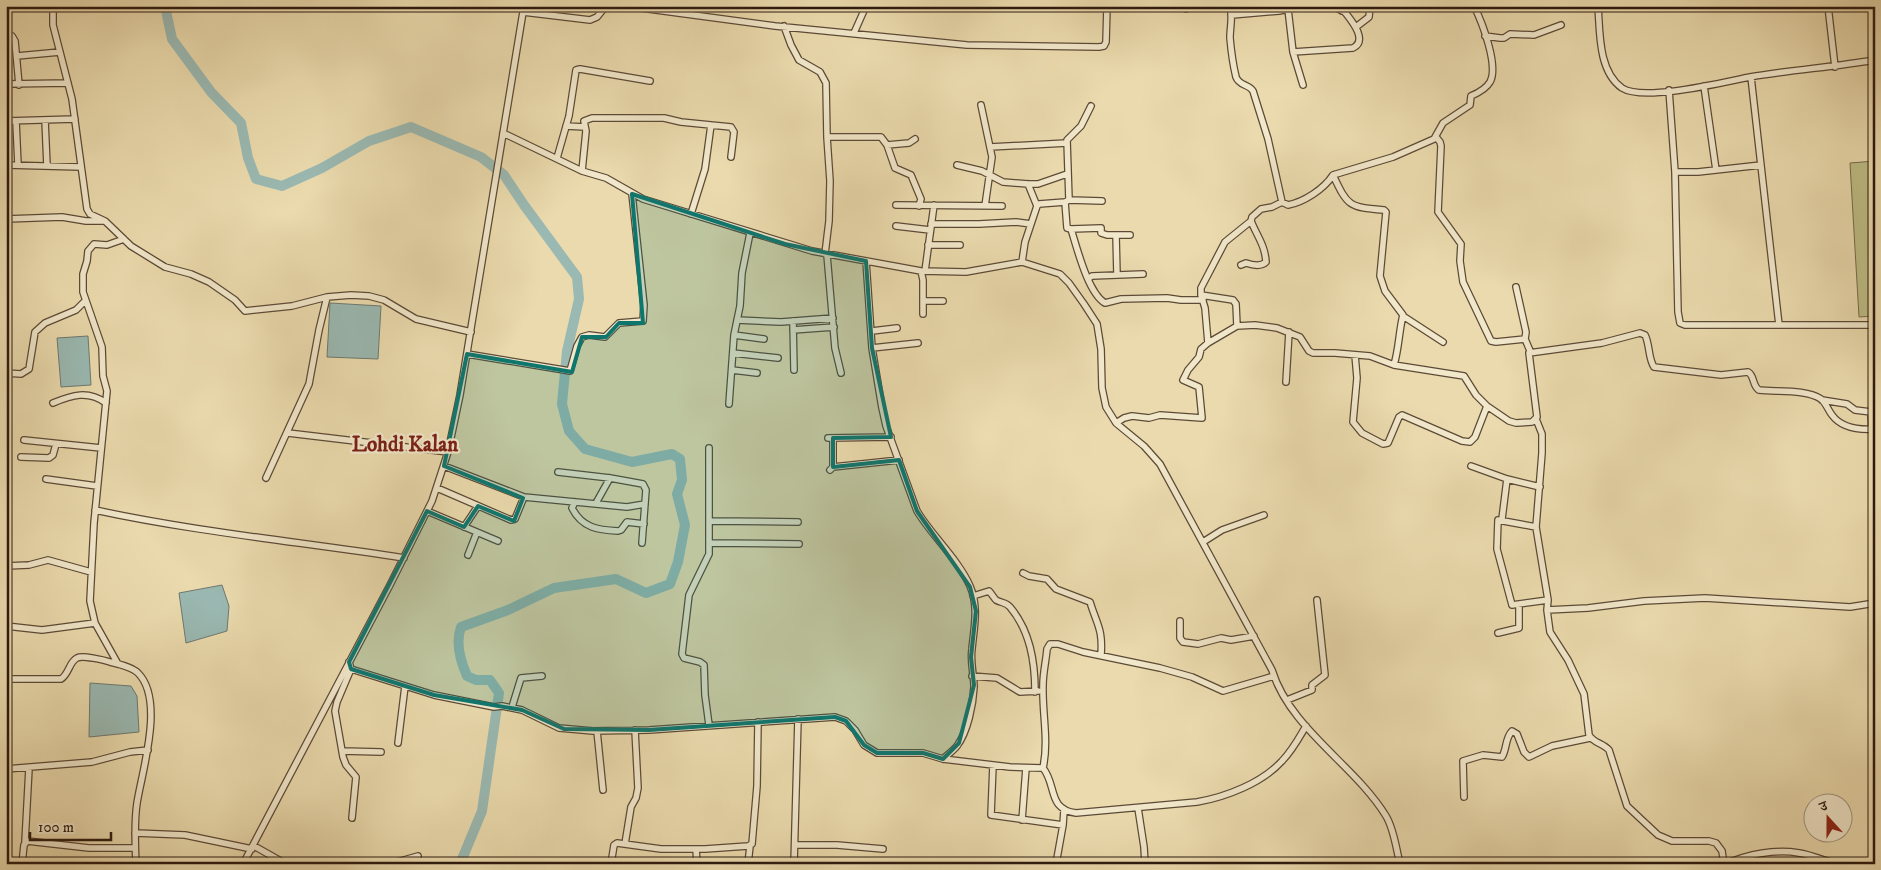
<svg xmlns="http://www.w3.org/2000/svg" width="1881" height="870" viewBox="0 0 1881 870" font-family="'IM FELL DW Pica','Noto Serif Devanagari',serif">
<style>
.green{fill:#bdbd85;stroke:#746c4a}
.water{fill:#9ab9b2;stroke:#6e7971}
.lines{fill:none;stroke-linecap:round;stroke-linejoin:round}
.river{stroke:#9ab9b2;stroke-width:10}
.minor-casing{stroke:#5c4a37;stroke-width:8}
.minor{stroke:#f1e7ca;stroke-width:5.5}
.marked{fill:#0f766e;fill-opacity:0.2;stroke:#0f766e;stroke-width:4;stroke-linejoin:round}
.labels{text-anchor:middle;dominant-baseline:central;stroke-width:4.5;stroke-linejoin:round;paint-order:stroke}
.quarter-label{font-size:21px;font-weight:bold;fill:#7a1f14;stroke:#f1e7ca}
</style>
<rect width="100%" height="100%" fill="#eadaad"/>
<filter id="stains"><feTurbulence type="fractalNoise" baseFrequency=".004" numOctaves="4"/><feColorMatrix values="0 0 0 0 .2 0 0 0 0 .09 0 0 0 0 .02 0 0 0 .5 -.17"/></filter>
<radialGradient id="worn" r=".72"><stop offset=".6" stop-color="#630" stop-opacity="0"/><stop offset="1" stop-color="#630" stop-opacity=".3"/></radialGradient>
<!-- green -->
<path class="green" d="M1875,161V316L1859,317L1850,163Z"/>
<!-- water -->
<path class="water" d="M330,303L381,306L378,359L327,357Z
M88,336L91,385L61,387L57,338Z
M222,585L229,606L227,631L186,643L179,593Z
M90,683L131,686L137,696L139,732L89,737Z"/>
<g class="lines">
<!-- river -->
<path class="river" d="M165,6L172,39L211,92L241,123L248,158L256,179L282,186L322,168L369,141L411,127L481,157L504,175L524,205L577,277L579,299L567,351L562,404L569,431L585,449L632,462L672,454L680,459L682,480L677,494L685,525L678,562L670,584L646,593L616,579L554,588L508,610L461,627C455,643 460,660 467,676L476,680H490L499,693L482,811L460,864"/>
<!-- minor casing -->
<g class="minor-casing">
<path id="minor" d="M53,6V25L72,99L87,209L90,214L105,221L131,246L165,267L191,274L209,282L235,300L245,311L292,306L327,297L351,295L369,296L384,300L416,319L471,332
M626,6L775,26L967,45L1099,47L1104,46L1106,42L1107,6
M1186,6V9
M1230,6C1233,17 1230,27 1230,38C1231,49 1233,65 1236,77C1239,86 1249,84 1253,91L1268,139L1282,202
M1334,6L1342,11L1349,6
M1598,6C1600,32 1598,71 1622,88C1644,102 1724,82 1750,77C1791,70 1833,67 1875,60
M1828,6L1835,67
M1288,9L1293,52L1303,85
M523,12L590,20L597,17L606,6
M1232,15L1279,11L1303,6
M784,26L791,45L799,60L820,72L826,83L827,137L830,181L829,221L825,254
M1356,27L1369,17L1370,6
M854,33L866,6
M1485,36L1500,38H1504L1510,34L1534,35L1561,25
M6,37L12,36L15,41L19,85
M1293,52L1353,48C1369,40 1350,19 1344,11
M17,56L60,52
M1751,77L1779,325
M6,84L68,83
M1704,86L1716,170
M1669,90L1675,172L1678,312L1680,323L1685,325H1875
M981,105L992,157L985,206
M1091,106L1081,126L1067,140L1069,200L1065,202L1067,228L1071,229C1077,248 1088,293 1105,303L1121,299L1167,298L1181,300H1203
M45,120L47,166
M6,121L75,119
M16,121L18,165
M566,126L585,127
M503,133L582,171L606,178L643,199L812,251L921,271L966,272L1022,262L1060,274L1069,283L1084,304L1097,324L1101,349L1102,388L1106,407L1116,423L1144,446L1160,464L1272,670C1290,729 1355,765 1386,816C1394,829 1396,848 1400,864
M827,137H881L887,145L895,168L911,175L921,199L919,206
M1436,137L1440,142L1441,146L1438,212L1461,244L1460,261L1463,282L1491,341L1496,342L1525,339L1531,353
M887,145L909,143L915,139
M990,147L1067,143
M557,158L569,116L576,70L580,69L650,81
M6,165L81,167
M957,165L982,171L1003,182L1028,184H1038L1067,174
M582,171L586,131L584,121L592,118H664L681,122L731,127L734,132L731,157
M1675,172H1698L1761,165
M1333,175C1348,207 1349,207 1384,210L1386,212L1380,276L1385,291L1403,315C1399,331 1399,348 1394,365
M1028,184L1037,206
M1069,200L1102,201
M896,205L1002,206
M691,214L705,169L711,125
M6,219L62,217L86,221H103
M931,224H979L1016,222L1031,224
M896,226L930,230
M1071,229L1101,228V233L1107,235H1130
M1116,235L1117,275
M928,245H960
M827,255L835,348L841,373
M866,261L872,348L882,408L886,426L917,511C932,536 958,559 970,586C979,607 974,627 972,649C970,662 974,675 974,687C973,705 968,731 957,746C953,751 947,755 943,759
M1022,262L1025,242L1037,206L1039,204L1065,202
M1241,265L1246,263C1252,265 1261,267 1266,262C1265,245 1257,236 1251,221
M921,271L923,280V314
M925,271L934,205
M1089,278L1092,276L1143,274
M1516,287L1526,332L1525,339
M1201,295L1233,300L1236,304L1237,326
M923,301H943
M1403,316L1443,342
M737,320L781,322L833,318
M793,321L794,370
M793,330L834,327
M872,331L897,328
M734,335L764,339
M1208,343L1205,308L1201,295V288L1225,242L1251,221L1252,217L1261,209L1272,207L1282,202L1288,205C1304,202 1324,189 1333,175L1393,157L1434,139L1443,123L1470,105L1471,96C1478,93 1486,89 1490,82C1499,66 1482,22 1474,6
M872,348L918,343
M733,353L778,358
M467,354L570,371L577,346L582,337L589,335L605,337L619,323L643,321L644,305L632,194
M1355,355L1357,378L1353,422L1362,433L1383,444L1388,443L1399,417L1402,415L1462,441L1470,442L1475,437L1487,406
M732,370L757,373
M6,373L21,374L29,369L35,332L45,323L76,310L85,301
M1286,382L1289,332
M1822,400L1847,404L1855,410L1871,412L1872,429
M53,403C72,395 88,390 106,403
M729,404L734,335L740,306L742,273L750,233
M1536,419L1542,434V453L1536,527L1548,600L1547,610L1550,632L1568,660L1584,694L1589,735C1593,743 1603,743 1609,750L1627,806L1658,835L1672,841H1709L1716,843L1722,851L1724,864
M1116,423L1124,418L1132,416L1149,418L1160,415L1202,418L1199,387L1183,380L1188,370L1199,357L1201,349L1208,343L1237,326L1255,325L1277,328L1300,337L1309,351L1313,353H1335L1370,356L1394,365L1464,376L1476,395L1487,406L1509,421L1516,423L1532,422L1537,417L1529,353L1602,343L1640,333L1645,335C1650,345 1648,358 1654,367L1721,375L1748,372C1755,376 1752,386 1759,390C1776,392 1807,389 1821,399C1826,403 1828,410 1832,415C1842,429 1860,430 1875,429
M288,433L448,452
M828,438L891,437
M833,438V467
M24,440L101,448
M21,457L49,458L53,455L56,444
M444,466L524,497L627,507L645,504
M1471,466L1507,479L1540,487
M830,470L833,467L899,460
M558,472L610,478L643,484L646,490L642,543
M266,478L309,384L319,330L327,297
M46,479L97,486
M437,488L511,520L515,519L524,497
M575,502L572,508C582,528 598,530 618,531L621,530L627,522L644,524
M596,503L610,478
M95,510C197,532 301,542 404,558
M427,511L498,541
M1502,519L1507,479
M709,521L798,522
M464,527L478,506
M1536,527L1498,520L1497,549L1512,605L1548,600
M1203,542L1222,530L1264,515
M709,543L799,544
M468,555L477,532
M6,566L29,565L48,560L91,572
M1023,573L1029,576L1047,579L1056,589L1090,602C1097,625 1103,629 1101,655
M973,596L989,591C991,593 994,598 996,600C1001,603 1006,602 1010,607C1030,631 1035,661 1035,692
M1547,610L1588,608L1644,601L1705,598L1850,607L1875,603
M1180,621V638L1183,642L1198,644L1221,638L1231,640L1254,636
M6,626L42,630L95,623
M1498,633L1519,628V605
M349,662L351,669L434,695L494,707L502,706L522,710L559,728L593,731L649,730L835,717L846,721L855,730L864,745L877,753H923L943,759L1010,767L1043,768C1057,785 1047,809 1076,813L1197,802C1226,797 1262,783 1282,761C1292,751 1299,738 1306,726
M118,664L95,623L90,601L94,523L107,391L103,376L102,347L83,292V274L87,261L88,251L94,244L107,245L124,239
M351,669L337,702L335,711L343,757L346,765L356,777L352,818
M972,676L997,678L1020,692L1038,691
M6,679H61C69,674 69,662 77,658C82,655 104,660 110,662C119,664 132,667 138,673C165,700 142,771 137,803C134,823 135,844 136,864
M1287,700L1312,690V685L1325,675L1317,600
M512,707L521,678L542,676
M709,725L705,695L704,665L700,662L684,658L682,654L689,595L709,554V448
M597,731L603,790
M398,743L405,686
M342,751L381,752
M993,765L991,815L1063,825
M1043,768C1049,740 1042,713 1043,685C1043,673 1046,661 1047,649L1050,644H1058L1083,652L1160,668L1192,677L1223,691L1274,676
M6,769L92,762L130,752L148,750
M1464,797L1463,761L1483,755L1502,757C1507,749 1505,738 1512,731L1517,734L1524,752L1529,757L1552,746L1590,738
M1138,808L1144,847L1145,864
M1022,820L1026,768
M135,833L185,835L252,849
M25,842L29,768
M625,844L631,807L636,798L638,788L635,730
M795,845H837L883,849
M254,846L286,864
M696,849L697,864
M22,864L24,845L27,841L89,848H135
M243,864L390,585L432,501L448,452L460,395L524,6
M383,864H390L418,856
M611,864L614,845L617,843L661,849H705L748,846L752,844L757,786L758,722
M748,864L750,846
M794,864L798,719
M1056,864L1063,825L1064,810
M1726,864C1748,854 1775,849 1799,853C1812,855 1825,861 1838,864"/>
</g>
<!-- minor -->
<use href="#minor" class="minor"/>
</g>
<!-- marked area -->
<path class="marked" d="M632,194L785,244L866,261L872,348L891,437L833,438V467L899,460L917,511L970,587L976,611L971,657L974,685L959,743L943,759L923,753H877L864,745L846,721L835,717L649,730L564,729L522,710L434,695L351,669L349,662L427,511L464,527L478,506L514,521L523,498L444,466L467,354L572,372L582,337H606L619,323H643Z"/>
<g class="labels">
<!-- quarter labels -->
<g class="quarter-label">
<text x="405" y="445">Lohdi Kalan</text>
</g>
</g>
<!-- margin -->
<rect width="1881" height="870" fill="none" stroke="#eadaad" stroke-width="25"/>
<rect x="8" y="8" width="1866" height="855" fill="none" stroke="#2c1a10" stroke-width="2.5"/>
<rect x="12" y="12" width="1856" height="845" fill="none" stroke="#2c1a10"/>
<!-- north arrow -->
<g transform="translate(1828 818) rotate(339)"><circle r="24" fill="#f1e7ca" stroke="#a29580"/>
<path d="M0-4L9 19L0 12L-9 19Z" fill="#8f2418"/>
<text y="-8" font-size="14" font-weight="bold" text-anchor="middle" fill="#2c1a10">उ</text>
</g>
<!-- scale -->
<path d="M30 832v8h81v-8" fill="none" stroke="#2c1a10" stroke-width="2.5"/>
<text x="38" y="832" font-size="15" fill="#2c1a10" stroke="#f1e7ca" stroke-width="4" paint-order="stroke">100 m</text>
<rect width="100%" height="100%" filter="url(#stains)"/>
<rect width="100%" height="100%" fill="url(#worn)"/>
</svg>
